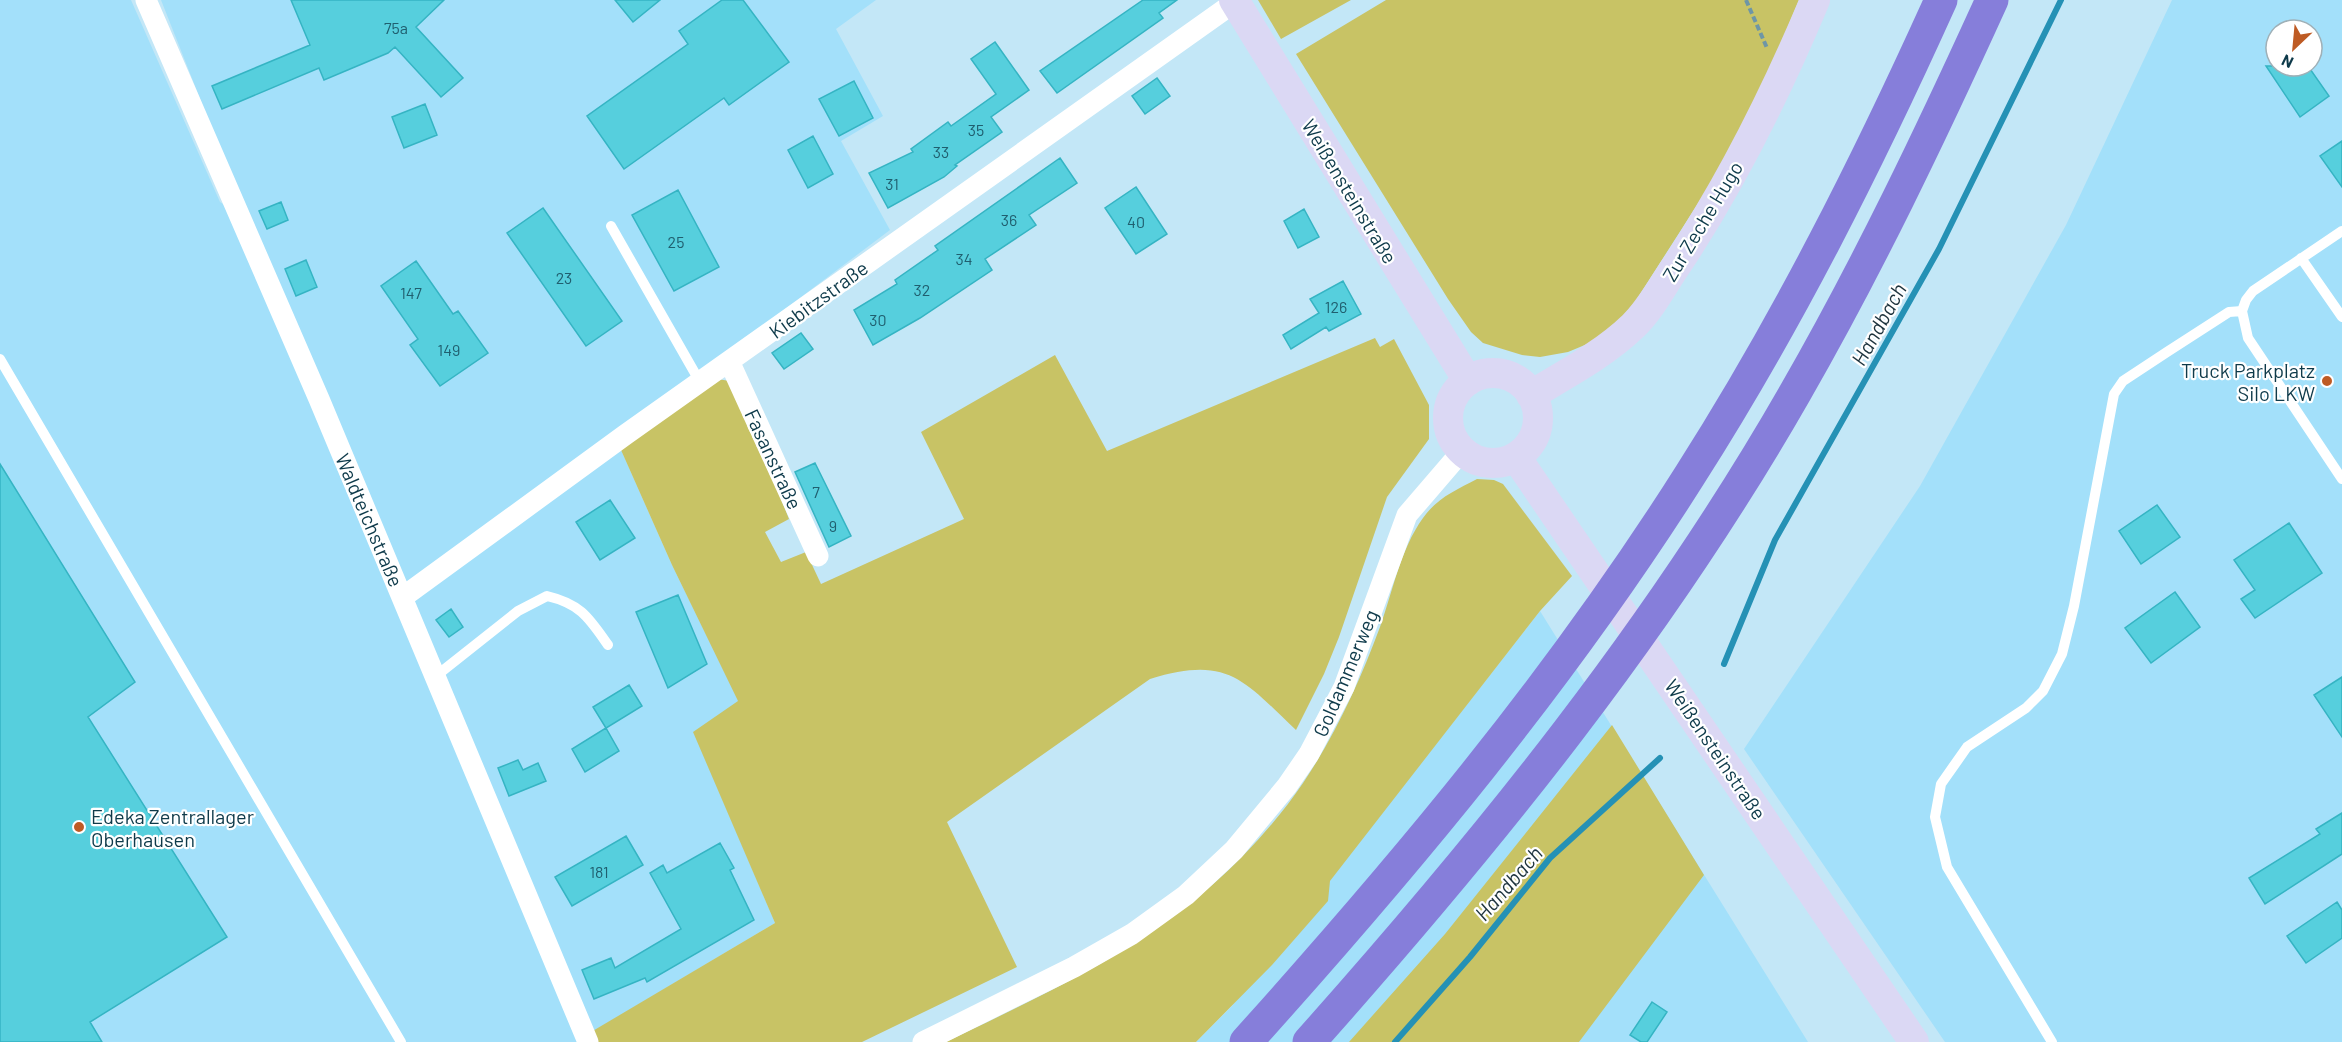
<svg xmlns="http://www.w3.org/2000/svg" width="2342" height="1042" viewBox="0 0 2342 1042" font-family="Barlow,sans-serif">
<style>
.built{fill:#a3e0fa;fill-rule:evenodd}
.green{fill:#c8c365}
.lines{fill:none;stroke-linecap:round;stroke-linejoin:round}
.stream{stroke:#2591b5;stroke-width:6}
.building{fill:#56cfdd;stroke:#35b4c3;stroke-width:1.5}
.path{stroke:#6e96a6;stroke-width:4;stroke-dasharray:6 3;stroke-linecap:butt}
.lane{stroke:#fff;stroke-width:10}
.street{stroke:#fff;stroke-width:21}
.secondary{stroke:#dbd8f4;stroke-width:30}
.highway{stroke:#867eda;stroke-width:33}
.poi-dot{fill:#be5b24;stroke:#fff;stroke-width:2}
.labels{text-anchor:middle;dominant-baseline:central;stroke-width:4.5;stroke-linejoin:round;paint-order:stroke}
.number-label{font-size:16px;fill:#205f6f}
.street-label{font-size:20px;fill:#0e3a4a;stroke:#fff}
.poi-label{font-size:20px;fill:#0e3a4a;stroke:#fff;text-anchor:end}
.water-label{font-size:21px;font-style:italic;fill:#1d333d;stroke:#fff}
</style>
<rect width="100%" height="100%" fill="#c3e7f7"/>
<!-- built -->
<path class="built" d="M0,0H131L220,202L248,220L161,0H876L836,29L883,116L841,141L890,230L756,331L621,450L672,565L739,702L694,732L775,923L592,1032L596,1042H0Z
M2172,0H2342V1042H1945L1744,749L1920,486L2066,225ZM2276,30H2312V66H2276Z
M1540,611L1808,1042H1196L1232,1006L1329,889V881Z"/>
<!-- green -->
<path class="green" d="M1258,0H1351L1281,39Z
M1386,0H1799L1758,98L1720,169L1635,302L1614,326L1592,342L1568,352L1540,357L1522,355L1483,343L1471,332L1448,299L1296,54Z
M1375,338L1380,347L1394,339L1429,405V439L1387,497L1339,637L1324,674L1296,730C1243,680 1228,655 1150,679L947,822L1017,967L862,1042H596L591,1032L775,923L693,732L738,701L672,565L621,450L717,379L730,381L737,388L789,519L765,532L781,562L806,552L821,584L964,519L921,432L1055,355L1107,451Z
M1477,479L1494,480L1503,484L1572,576L1540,611L1330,881L1328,901L1272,965L1196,1042H946C1082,976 1192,928 1288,804C1328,751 1357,689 1380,627C1393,591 1400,550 1423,518C1437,498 1456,490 1477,479Z
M1612,725L1704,875L1579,1042H1349L1445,934Z"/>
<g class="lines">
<!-- stream -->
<path class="stream" d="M1724,664L1775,540L1939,249L2061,0
M1395,1042L1470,957L1550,858L1660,758"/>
</g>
<!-- building -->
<path class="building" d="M291,0H444L416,27L463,78L441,97L395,47L388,53L324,80L319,68L222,109L212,86L310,45Z
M615,0H660L633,22Z
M722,0H743L789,62L729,105L724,98L624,169L587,116L688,44L679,31Z
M1143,0H1177L1159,13L1163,18L1057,93L1040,71Z
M995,42L1029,90L991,117L1002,132L955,165L957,166L944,177L888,208L869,173L913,152L911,149L948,122L951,126L996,94L971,59Z
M2266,66H2308L2329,96L2300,117Z
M1157,78L1170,96L1145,114L1132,96Z
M854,81L873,118L839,136L819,99Z
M425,104L437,135L404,148L392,117Z
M813,136L833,174L808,188L788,150Z
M2342,141V187L2320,156Z
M1060,158L1077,183L1029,215L1036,225L985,259L992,270L920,318L873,345L854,310L897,284L895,280L938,250L935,246Z
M1136,187L1167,234L1136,254L1105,208Z
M678,190L719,267L674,291L632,215Z
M281,202L288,220L267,229L259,211Z
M543,208L622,321L586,346L507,233Z
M1304,209L1319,237L1298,248L1284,221Z
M306,260L317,287L296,296L285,269Z
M416,261L453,314L458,311L488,353L440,386L410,345L418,339L381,286Z
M1343,281L1361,314L1329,331L1326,327L1291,349L1283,335L1319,313L1310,299Z
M801,333L813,349L784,369L772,353Z
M815,463L851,536L829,547L795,472Z
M0,464L135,682L88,717L227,937L90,1022L102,1042H0Z
M610,500L635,538L600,560L576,522Z
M2157,505L2180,537L2141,564L2119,531Z
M2289,523L2322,573L2255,618L2241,599L2255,590L2234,560Z
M2175,592L2200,627L2151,663L2125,628Z
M678,595L707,664L668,688L636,612Z
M451,609L463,627L449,637L436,620Z
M2342,677V737L2314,695Z
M629,685L642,706L606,728L619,751L585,772L572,749L606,728L593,707Z
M518,760L523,770L538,763L546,781L509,796L498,768Z
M2342,813V854L2265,904L2249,878L2320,834L2316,829Z
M626,836L643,865L572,906L555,877Z
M720,843L734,868L730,870L754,920L647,982L645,978L594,999L582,970L611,958L615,968L681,929L650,873L663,865L667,873Z
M2337,902L2342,910V938L2306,963L2287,936Z
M1652,1002L1667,1012L1647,1042H1641L1630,1035Z"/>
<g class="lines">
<!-- path -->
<path class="path" d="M1746,0L1767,48"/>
<!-- lane -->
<path class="lane" d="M611,226L700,382
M2342,231L2253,291L2246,300L2242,311L2248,338L2342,479
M2301,258L2342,317
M0,359L401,1042
M436,676L518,611L547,596C581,604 589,618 608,645
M2052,1042L1947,867L1935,817L1941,784L1967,747L2026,708L2043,691L2062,654L2074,606L2114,394L2123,381L2167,352L2229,312L2242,311"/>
<!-- street -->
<path class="street" d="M146,0L319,399L588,1042
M730,363L818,556
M403,597L625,435L1235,2
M923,1042L1074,967L1132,934L1186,895L1234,850L1287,786L1309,754L1344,687L1407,515L1462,451"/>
<!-- secondary -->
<path class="secondary" d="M1234,0L1468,381
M1448 418a45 45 0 1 1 90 0a45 45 0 1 1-90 0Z
M1531,395C1566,374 1604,354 1633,326C1651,309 1664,283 1678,263C1733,180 1777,91 1815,0
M1516,457L1914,1042"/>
<!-- highway -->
<path class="highway" d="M1246,1042C1407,863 1561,679 1690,475C1787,323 1867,164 1941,0
M1309,1042C1489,840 1660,629 1795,393C1868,266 1931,134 1992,0"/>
</g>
<!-- markers -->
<g class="poi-dot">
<circle cx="2327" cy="381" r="6"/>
<circle cx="79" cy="827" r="6"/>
</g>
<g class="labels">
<!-- number labels -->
<g class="number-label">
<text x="396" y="27">75a</text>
<text x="976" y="129">35</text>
<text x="941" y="151">33</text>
<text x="892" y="183">31</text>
<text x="1009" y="219">36</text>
<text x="1136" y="221">40</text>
<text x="676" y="241">25</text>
<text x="964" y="258">34</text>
<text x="564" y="277">23</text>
<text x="922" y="289">32</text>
<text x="411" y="292">147</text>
<text x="1336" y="306">126</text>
<text x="878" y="319">30</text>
<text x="449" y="349">149</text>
<text x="816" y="491">7</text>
<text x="833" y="525">9</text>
<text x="599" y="871">181</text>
</g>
<!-- street labels -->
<g class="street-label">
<text transform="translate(1350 191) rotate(59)">Weißensteinstraße</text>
<text transform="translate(1702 221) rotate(-59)">Zur Zeche Hugo</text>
<text transform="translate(818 299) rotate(-36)">Kiebitzstraße</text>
<text transform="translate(774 459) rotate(65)">Fasanstraße</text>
<text transform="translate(370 520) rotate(67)">Waldteichstraße</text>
<text transform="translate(1345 673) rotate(-67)">Goldammerweg</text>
<text transform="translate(1716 749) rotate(56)">Weißensteinstraße</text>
</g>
<!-- poi labels -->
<g class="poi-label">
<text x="2315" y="370">Truck Parkplatz<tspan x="2315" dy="23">Silo LKW</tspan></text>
<text x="91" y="816" text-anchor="start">Edeka Zentrallager<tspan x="91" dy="23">Oberhausen</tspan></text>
</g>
<!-- water labels -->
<g class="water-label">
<text transform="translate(1878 324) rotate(-61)">Handbach</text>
<text transform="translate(1508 883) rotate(-49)">Handbach</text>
</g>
</g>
<!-- north arrow -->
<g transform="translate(2294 48) rotate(206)"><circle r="28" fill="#ffffff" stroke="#9fb0b7" stroke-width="1.5"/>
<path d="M0-4.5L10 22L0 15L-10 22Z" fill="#be5b24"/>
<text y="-9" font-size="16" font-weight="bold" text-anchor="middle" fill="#0e3a4a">N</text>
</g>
</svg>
